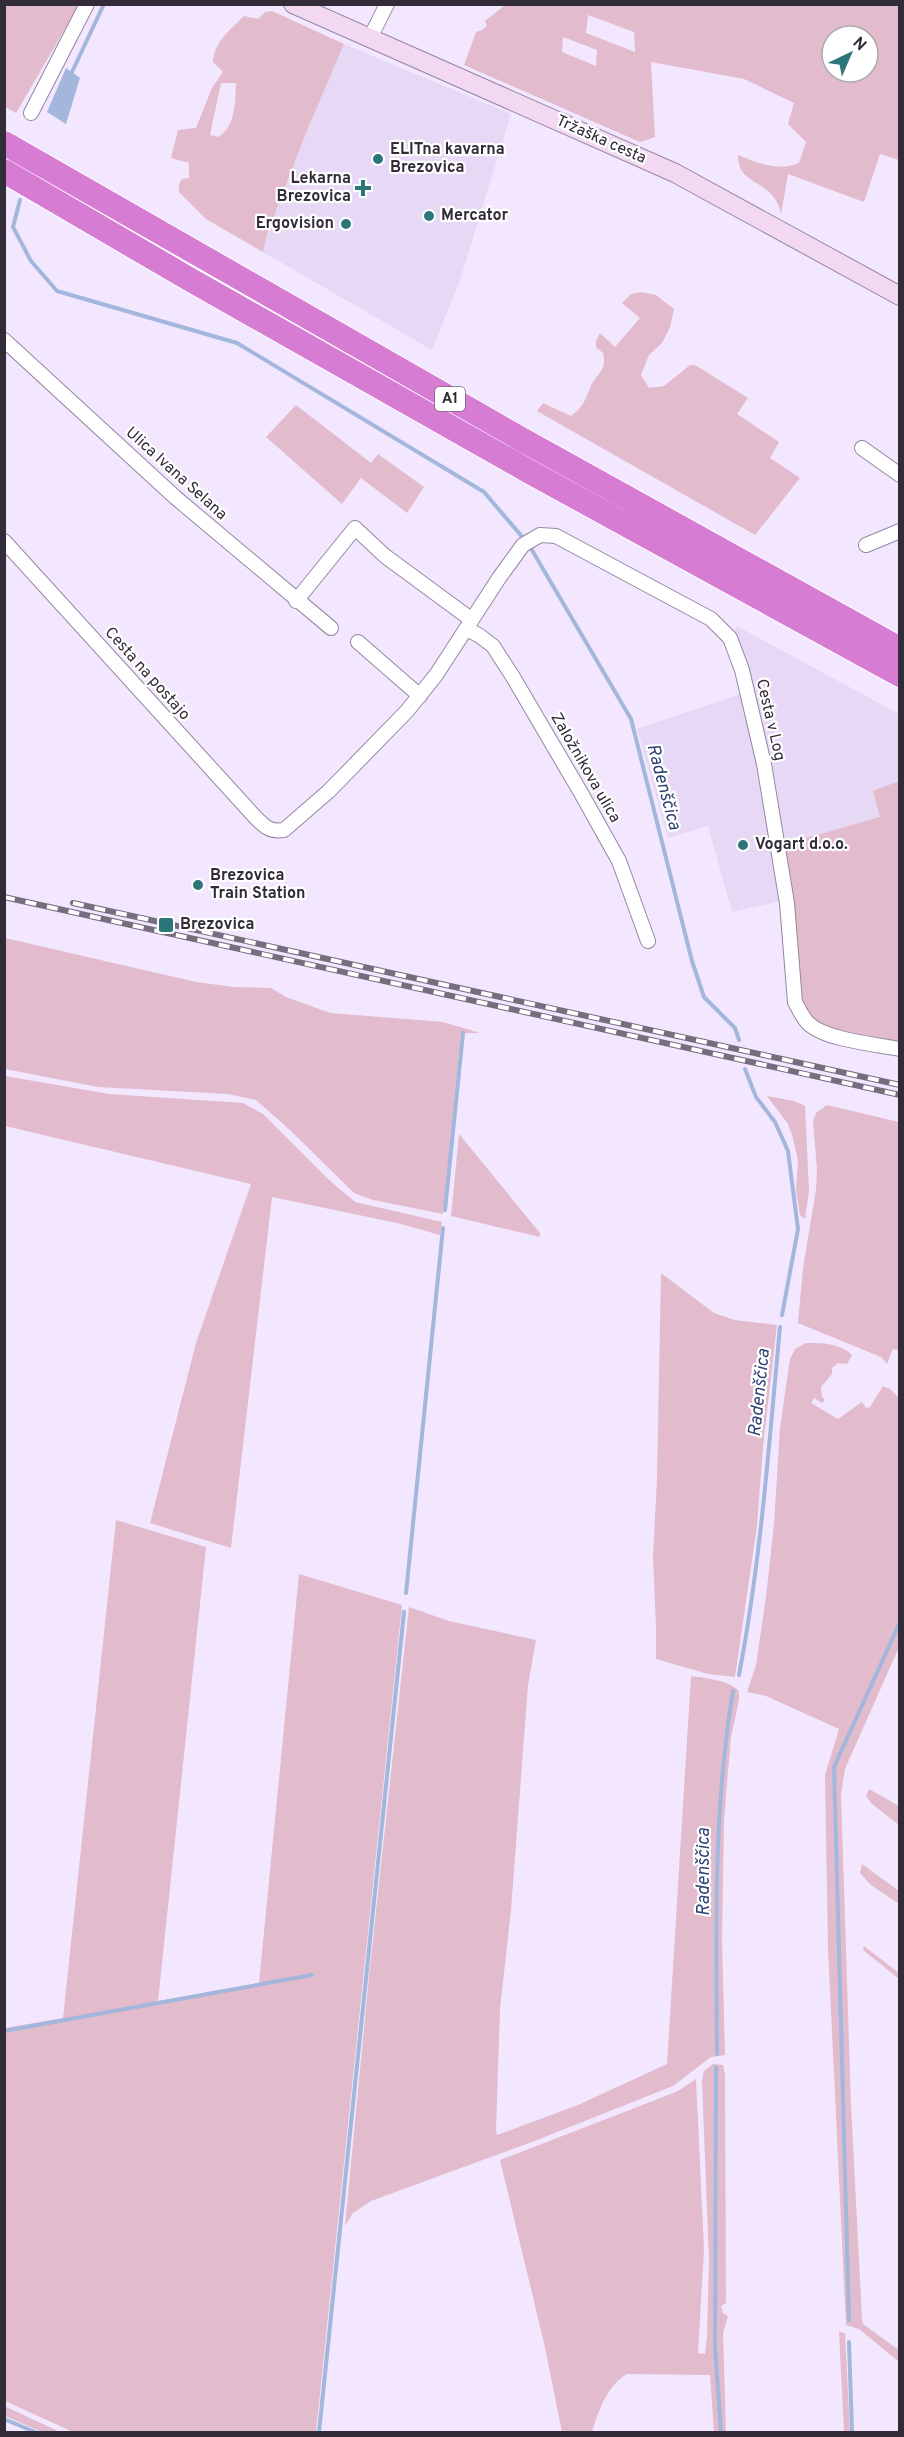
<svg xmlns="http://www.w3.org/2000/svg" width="904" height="2437" viewBox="0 0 904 2437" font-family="Overpass,sans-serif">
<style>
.built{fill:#e7d9f6}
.green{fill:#e2bbcd;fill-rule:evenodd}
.water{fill:#a3b6dc}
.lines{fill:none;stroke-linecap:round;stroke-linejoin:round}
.stream{stroke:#a3b6dc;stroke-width:4}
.street-casing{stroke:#9487a2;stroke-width:16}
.secondary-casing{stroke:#9487a2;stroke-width:20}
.highway-casing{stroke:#fff;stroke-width:26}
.street{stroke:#fff;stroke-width:14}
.secondary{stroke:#f3d8f2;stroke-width:18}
.highway{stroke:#d67dd3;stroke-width:24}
.rail-casing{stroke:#766e7f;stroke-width:6}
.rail{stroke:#fff;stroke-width:4;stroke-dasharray:11;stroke-linecap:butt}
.poi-dot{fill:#2c767a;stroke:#fff;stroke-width:2}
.labels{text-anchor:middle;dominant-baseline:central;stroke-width:4.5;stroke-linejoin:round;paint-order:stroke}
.shield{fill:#fff;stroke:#706b74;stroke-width:1.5}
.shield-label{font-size:15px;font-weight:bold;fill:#322c38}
.street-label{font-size:16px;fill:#322c38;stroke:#fff}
.poi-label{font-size:16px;font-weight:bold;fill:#322c38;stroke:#fff;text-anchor:start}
.water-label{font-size:18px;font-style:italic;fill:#2c4273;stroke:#fff}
</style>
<rect width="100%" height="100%" fill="#f2e7ff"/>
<!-- built -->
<path class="built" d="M344,44L511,114L461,277L432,350L263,252L267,234L306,133Z
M737,626L899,714V781L874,791L881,817L783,847L790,899L732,912L708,826L668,838L637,729L749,691L732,634Z"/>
<!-- green -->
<path class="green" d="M5,4L79,5L16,113L5,107Z
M505,5H899V160L880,154L864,202L788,174L781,214C774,178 737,187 738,155C758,163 778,172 799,163L806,142L788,124L794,103L744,79L651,62L655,137L640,142L464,65L476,32L482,30L487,26L485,21ZM588,15L634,32L635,52L586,33ZM832,36H868V72H832ZM563,37L597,50L596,66L562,52Z
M272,11L344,44L306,133L267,234L263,252L206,219L179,192V184L182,179L189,178V163L171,158L178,130L196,128L212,88L223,72L213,62C214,42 230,30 244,16L258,19L265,12ZM221,83H236C235,101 236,127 218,137L210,135Z
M641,292L656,295L674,309L670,327L662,343L649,355L641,375L649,388L664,386L690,365H695L748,398L737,414L779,442L770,458L800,478L755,535L537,411L543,403L571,416C583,407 585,401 590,388C595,374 608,371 603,353L596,347V341L600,333L615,347L640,318L622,303L631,294Z
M296,405L371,463L378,454L424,487L407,513L361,478L342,504L266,437Z
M899,781V1044C874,1039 840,1036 817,1022C808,1016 803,1006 798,996L783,847L786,844L880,817L873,791Z
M5,938L196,982L234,987L271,988L286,997L330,1013L443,1022L480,1033H461L443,1214L373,1200L354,1193L290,1130L256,1100L228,1094L98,1087L5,1069Z
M5,1076L109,1094L243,1103L263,1114L328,1179L355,1202L442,1222L440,1235L397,1223L272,1197L231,1548L150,1523L196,1343L251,1184L5,1126Z
M767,1096L794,1101L805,1106L809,1191L805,1219L800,1215L796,1190L798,1160L793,1138L788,1124Z
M827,1105L899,1122V1350L893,1349L887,1364L881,1357L798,1323L803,1268L816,1190L817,1169L813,1121L816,1113Z
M459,1134L540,1233V1237L451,1216Z
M661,1273L714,1313L735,1320L777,1325L763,1447L757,1526L735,1677L708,1674L656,1659V1627L653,1557L657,1478Z
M806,1343C822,1343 840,1343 852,1355L847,1364L838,1363L832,1368V1374L821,1387L822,1397L825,1400L822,1403L814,1398L811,1403L838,1419L862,1402L866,1408L870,1407L883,1386L890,1389L899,1398V1647L845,1769L841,1795L851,2105L862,2318L863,2324L899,2350V2362L859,2329L846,2325L828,1948L825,1775L839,1729L766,1696L747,1692L756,1665L766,1597L774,1524L780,1428L790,1359L795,1349Z
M116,1520L206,1547L158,2001L259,1983L299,1574L402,1605L316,2432H73L5,2401V2028L63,2018Z
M409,1607L449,1621L536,1640L528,1685L511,1910L500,2009L496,2130L497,2135L578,2105L667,2064L691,1676C706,1678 728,1680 739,1691V1700L731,1737L724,1820L722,1940L725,2055L711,2057L673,2086L537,2140L371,2201L353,2213L345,2226L369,1976Z
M869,1789L899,1806V1825L872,1804L866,1796Z
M862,1864L899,1891V1904L871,1885L860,1873Z
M864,1946L899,1973V1979L863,1950Z
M713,2064L723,2065L725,2074L726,2303L721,2306L723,2313L728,2316L723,2333L726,2432H714L710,2375L627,2374C606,2387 599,2410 592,2432H562L544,2343L500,2160L663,2097L678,2091L696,2079L704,2249L698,2353L705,2354L707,2337L709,2261L702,2081L704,2071Z
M839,2332L845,2333L850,2432H844Z
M4,2406L60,2432H42L5,2416Z"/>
<!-- water -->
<path class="water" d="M66,68L80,78L66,124L47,112Z"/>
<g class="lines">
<!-- stream -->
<path class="stream" d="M72,72L104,4
M20,200L13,227L31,261L57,291L237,343L484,492L524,539
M529,545L631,719L692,961L704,997L735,1028L739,1040
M745,1069L756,1097L775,1122L788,1151L798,1229L782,1315
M445,1210L463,1033
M406,1593L443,1228
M739,1675C761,1560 769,1443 780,1327
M4,2031L312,1975
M717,2054C716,1932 713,1811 733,1691
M716,2067L715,2347L721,2432
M849,2320L834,1767L900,1622
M849,2342L852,2432
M4,2419L35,2432
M319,2432L404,1612"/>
<!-- street casing -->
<g class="street-casing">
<path id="street" d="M370,38L387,4
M31,113L87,4
M4,340L176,498L331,628
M862,448L900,475
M4,541L256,818C265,827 270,832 284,830L329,791L407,711L436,675L499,578L523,545L540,535L556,536L711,619L730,638L742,670L764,764L787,903L795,1002C799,1009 802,1017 808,1023C825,1040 875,1044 900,1049
M866,545L900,531
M296,601L355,528L385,556L472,620
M467,629L480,636L493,646L513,677L581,793L619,861L648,941
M358,642L420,696"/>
</g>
<!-- secondary casing -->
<g class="secondary-casing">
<path id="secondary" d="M293,4L675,173L900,296"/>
</g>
<!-- highway casing -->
<g class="highway-casing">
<path id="highway" d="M4,143L521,439L900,649
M4,171L189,279L530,472L900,675"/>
</g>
<!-- street -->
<use href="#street" class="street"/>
<!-- secondary -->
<use href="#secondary" class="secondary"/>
<!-- highway -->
<use href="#highway" class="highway"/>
<!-- rail casing -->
<g class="rail-casing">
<path id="rail" d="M4,897L900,1095
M73,903L900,1085"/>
</g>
<!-- rail -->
<use href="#rail" class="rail"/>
</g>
<!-- markers -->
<g class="poi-dot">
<circle cx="378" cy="159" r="6"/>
<path d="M360 179h6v6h6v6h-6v6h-6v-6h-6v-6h6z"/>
<circle cx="429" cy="216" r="6"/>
<circle cx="346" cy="224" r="6"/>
<circle cx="743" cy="845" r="6"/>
<circle cx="198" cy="885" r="6"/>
<rect x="158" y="917" width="16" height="16" rx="3"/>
</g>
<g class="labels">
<!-- shield labels -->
<rect class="shield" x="435" y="387" width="30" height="24" rx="4.5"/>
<g class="shield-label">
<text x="450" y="399">A1</text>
</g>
<!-- street labels -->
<g class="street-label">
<text transform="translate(601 140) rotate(24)">Tržaška cesta</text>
<text transform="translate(176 474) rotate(42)">Ulica Ivana Selana</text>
<text transform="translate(147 674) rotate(48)">Cesta na postajo</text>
<text transform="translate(770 720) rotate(77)">Cesta v Log</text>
<text transform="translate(585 768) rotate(60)">Založnikova ulica</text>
</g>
<!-- poi labels -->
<g class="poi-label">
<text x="390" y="150">ELITna kavarna<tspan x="390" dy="18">Brezovica</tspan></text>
<text x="351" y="179" text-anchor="end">Lekarna<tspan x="351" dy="18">Brezovica</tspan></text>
<text x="441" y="216">Mercator</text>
<text x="334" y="224" text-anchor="end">Ergovision</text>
<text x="755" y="845">Vogart d.o.o.</text>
<text x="210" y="876">Brezovica<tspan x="210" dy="18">Train Station</tspan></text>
<text x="180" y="925">Brezovica</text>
</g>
<!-- water labels -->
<g class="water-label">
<text transform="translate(663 787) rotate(75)">Radenščica</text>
<text transform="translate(760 1393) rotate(-84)">Radenščica</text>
<text transform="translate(704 1872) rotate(-90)">Radenščica</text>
</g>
</g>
<!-- border -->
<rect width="904" height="2437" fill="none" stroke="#322c38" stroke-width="12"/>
<!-- north arrow -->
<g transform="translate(850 54) rotate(44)"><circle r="28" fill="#ffffff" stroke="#adabaf" stroke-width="1.5"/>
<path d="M0-4.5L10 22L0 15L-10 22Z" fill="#2c767a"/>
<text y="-9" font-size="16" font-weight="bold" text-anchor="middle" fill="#322c38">N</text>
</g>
</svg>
